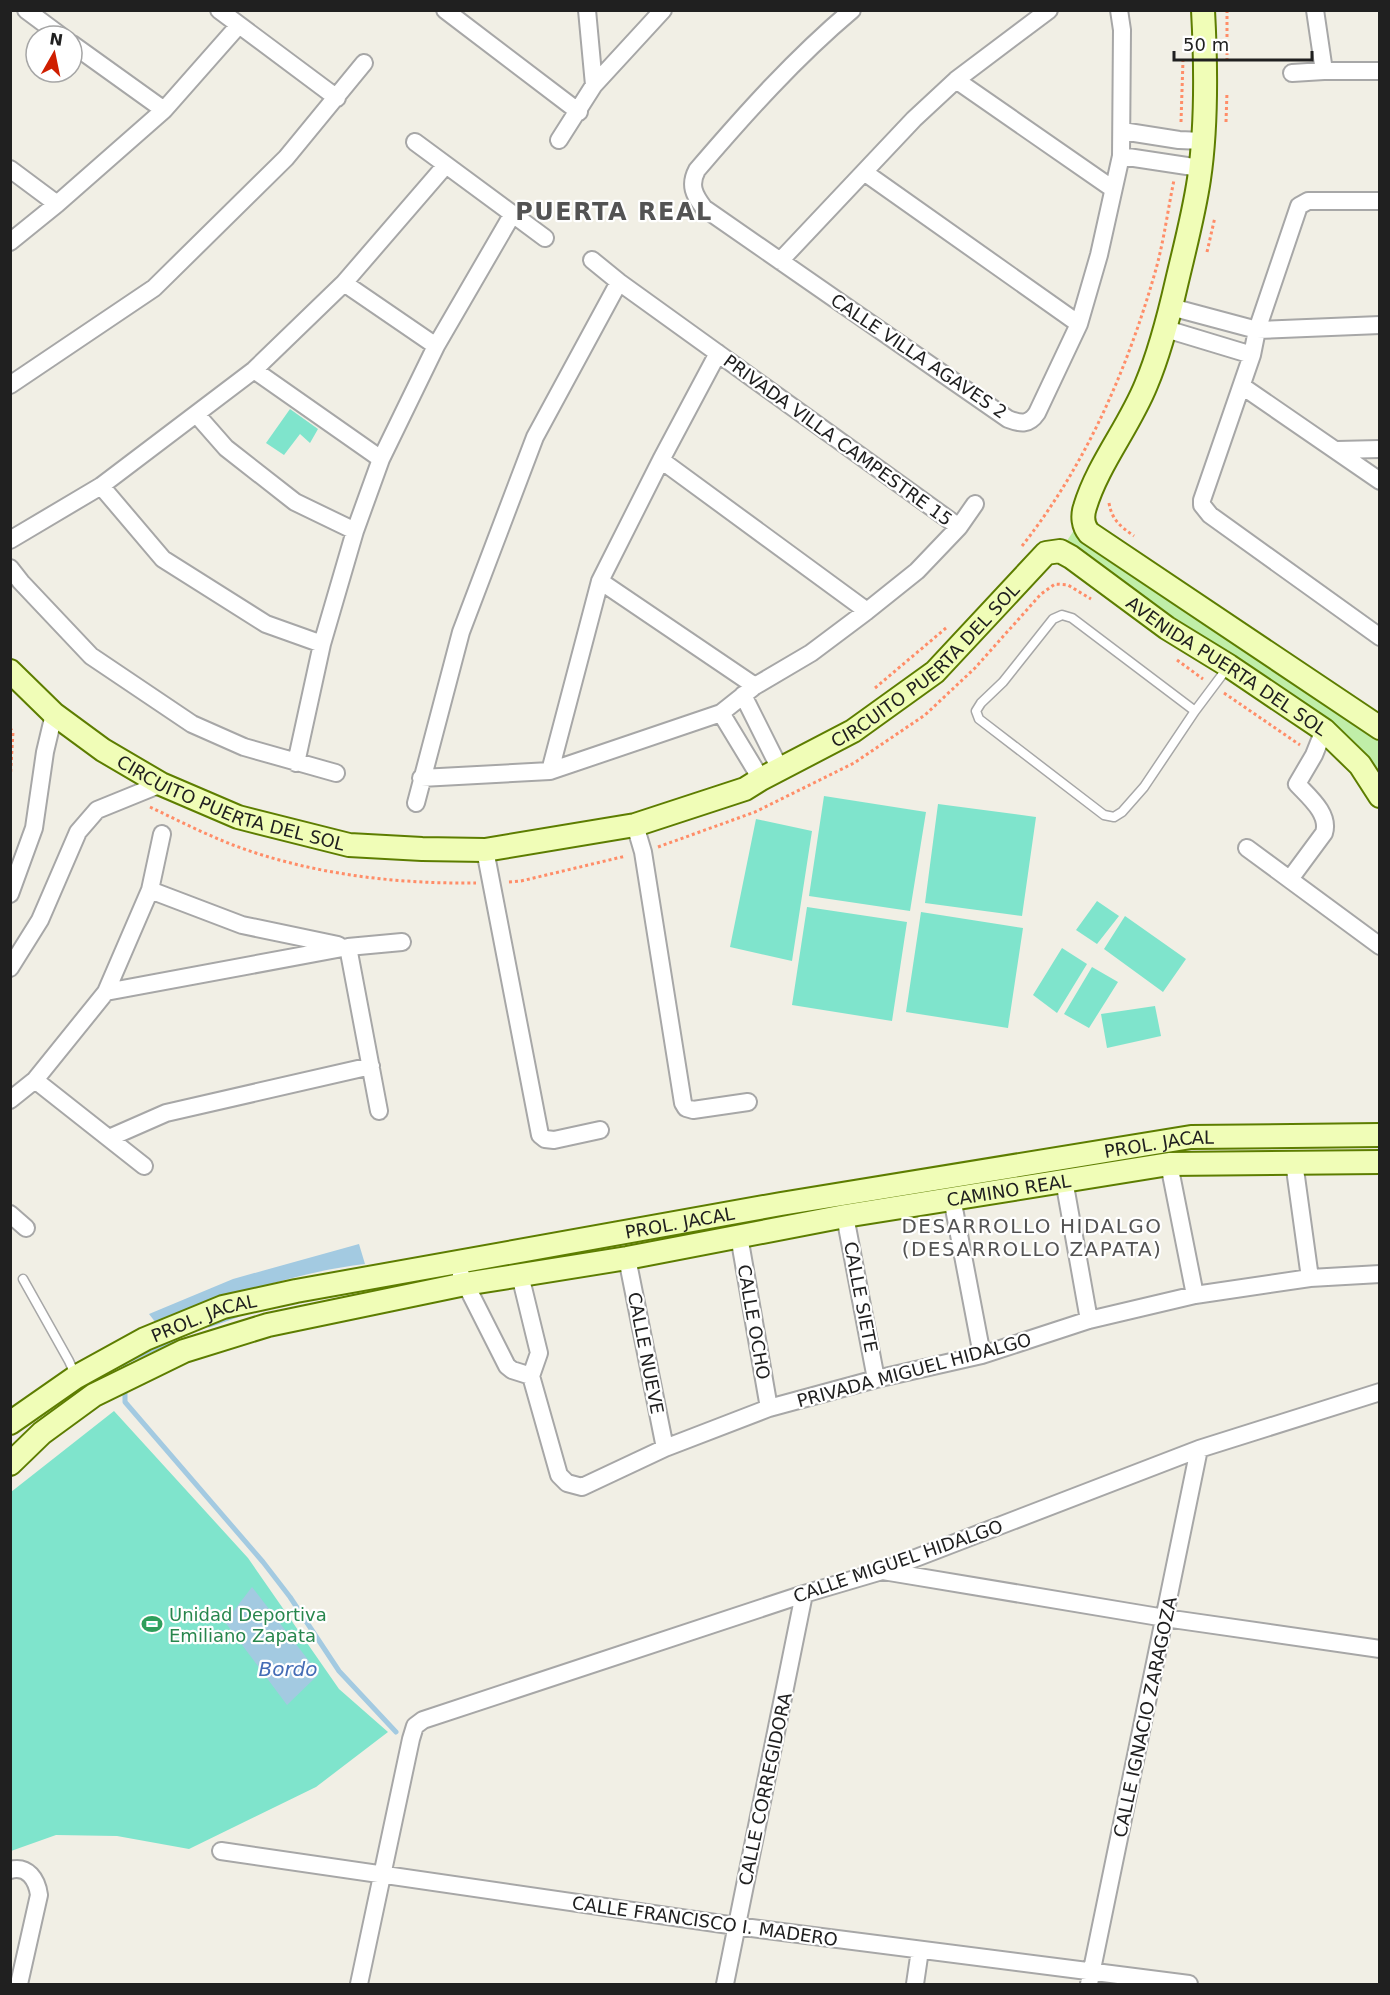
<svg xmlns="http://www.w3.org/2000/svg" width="1390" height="1995" viewBox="0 0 1390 1995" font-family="'DejaVu Sans',sans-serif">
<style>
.grass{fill:#c0eea8}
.pitch{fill:#7fe4cc}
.water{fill:#a3cae1}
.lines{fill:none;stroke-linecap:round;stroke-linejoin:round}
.stream{stroke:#a3cae1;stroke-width:5}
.lane-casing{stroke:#a7a7a7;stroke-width:11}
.street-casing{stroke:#a7a7a7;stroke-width:20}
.secondary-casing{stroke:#5d7d00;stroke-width:26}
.path{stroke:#ff8d68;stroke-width:3;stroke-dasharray:3 3;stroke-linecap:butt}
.lane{stroke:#fff;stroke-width:8}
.street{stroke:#fff;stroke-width:16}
.secondary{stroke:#f0fdb7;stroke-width:22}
.labels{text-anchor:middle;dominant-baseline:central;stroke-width:4.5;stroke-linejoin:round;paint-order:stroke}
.street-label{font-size:18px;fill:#202020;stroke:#fff}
.leisure-label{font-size:18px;fill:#27864d;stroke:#fff;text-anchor:start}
.neighbourhood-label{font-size:20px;letter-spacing:1.5px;fill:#535353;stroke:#fff}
.water-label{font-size:20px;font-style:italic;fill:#456db6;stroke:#fff}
.district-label{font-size:24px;font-weight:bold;letter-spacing:1.5px;fill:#535353;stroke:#fff}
</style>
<rect width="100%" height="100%" fill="#f1efe5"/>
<!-- grass -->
<path class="grass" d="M1083,517L1379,728V796L1360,765L1060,551Z"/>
<!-- pitch -->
<path class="pitch" d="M290,409L318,429L310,443L300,434L284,455L266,443Z
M824,796L926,812L910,911L809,896Z
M938,804L1036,817L1022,916L925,903Z
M756,819L812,831L792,961L730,947Z
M1097,901L1119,916L1097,944L1076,930Z
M807,907L907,922L892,1021L792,1005Z
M921,912L1023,928L1008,1028L906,1012Z
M1125,916L1186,959L1163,992L1104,949Z
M1062,948L1087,964L1057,1013L1033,995Z
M1092,967L1118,982L1089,1028L1064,1014Z
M1155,1006L1161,1036L1107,1048L1101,1014Z
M114,1411L248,1558L339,1689L388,1732L316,1787L189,1849L117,1836L56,1835L11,1851V1492Z"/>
<!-- water -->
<path class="water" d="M359,1244L365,1264C294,1272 223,1299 156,1323L149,1314L233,1279Z
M252,1587L319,1674L287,1705L225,1622Z"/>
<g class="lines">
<!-- stream -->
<path class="stream" d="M209,1325L237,1315
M125,1372V1362L175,1339
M125,1387V1402L263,1562L290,1597L339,1671L396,1732"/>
<!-- lane casing -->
<g class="lane-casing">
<path id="lane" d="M1195,711L1072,618L1062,615L1053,619L1003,682L981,703L976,711L979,719L1104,815L1114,817L1122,812L1144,787L1195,711L1228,667
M23,1279L69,1361L76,1377"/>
</g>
<!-- street casing -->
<g class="street-casing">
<path id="street" d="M26,10L61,36
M219,10L337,98
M445,10L579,112
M587,10L594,85
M852,10C795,58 745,114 697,170C689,185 694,195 704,208L1008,419C1021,424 1029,425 1037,413L1079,324L1099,255L1121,156L1122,30L1119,10
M1315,10L1324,71
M72,44L164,110
M1292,73L1324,71H1380
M956,80L1113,189
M1122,131L1179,140L1203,141
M559,140L594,85L663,10
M415,142L545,238
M1121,156L1200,168
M10,169L57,204
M864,172L1079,324
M1380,201H1308L1299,206L1257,330L1252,355L1202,500V505L1210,515L1380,637
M10,242L57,204L164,110L239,25
M592,260L619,282L959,527
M780,261L914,119L956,80L1049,10
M344,283L436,346
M1171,307L1257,330L1380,325
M1166,329L1252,355
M254,370L381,459
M10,385L154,288L286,158L364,63
M1242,386L1380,481
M197,415L226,448L295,502L355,531
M1337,450L1380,449
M661,460L867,611
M101,486L163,559L266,624L322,644
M10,540L101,486L254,370L344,283L445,166
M10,568L21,582L91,656L192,724L244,747L336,773
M600,581L755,686
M743,695L780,769
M721,713L761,779
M296,763L322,644L355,531L381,459L436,346L512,215
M550,771L600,581L661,460L718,353
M421,778L550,771L721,713L755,686L811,653L867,611L917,571L959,527L975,504
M416,803L461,632L535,437L619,282
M635,825L643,852L683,1103L686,1108L693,1110L748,1102
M1247,848L1380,946
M485,850L540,1135L545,1139L554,1140L600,1130
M1290,879L1324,833C1330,814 1309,797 1297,784L1314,755L1324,730
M150,890L242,925L338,945
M10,894L34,828L45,752L54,714
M348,947L379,1111
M10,968L40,920L78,832L97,810L161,784
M106,992L348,947L402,942
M35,1080L144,1166
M10,1100L35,1080L106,992L150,890L162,834
M109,1138L166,1113L371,1066
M1294,1162L1310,1278
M1169,1164L1195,1295
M1064,1180L1089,1320
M952,1198L982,1355
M10,1214L26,1228
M845,1216L876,1379
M739,1236L769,1408
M627,1258L665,1448
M461,1275L507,1366L512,1370L531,1376
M520,1275L539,1353L531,1376L559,1475L567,1483L582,1487L665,1448L769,1408L876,1379L982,1355L1089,1320L1195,1295L1310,1278L1380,1274
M883,1571L1165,1618L1380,1649
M221,1851L736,1926L1189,1984
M10,1870C28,1865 37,1880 39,1895L19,1984
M359,1984L411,1739L415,1726L423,1720L804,1594L882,1571L1199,1449L1380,1392
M725,1984L804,1594
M915,1984L920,1950
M1089,1984L1199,1449"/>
</g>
<!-- secondary casing -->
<g class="secondary-casing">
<g id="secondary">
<path d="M1203,10C1206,65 1207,125 1199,179C1194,213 1185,247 1177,281C1169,316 1160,352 1146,385C1129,427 1098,464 1085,507C1082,516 1083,526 1089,533L1380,728"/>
<path id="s1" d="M10,671L54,714L103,750L161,784L238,817L349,845L422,849L485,850L635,825L745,789L761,779L853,731L935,672L1046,553L1060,551L1071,557L1167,628L1229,666L1324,730L1360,765L1380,796"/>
<path id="s2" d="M10,1423L76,1377L145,1339L223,1307L296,1291L781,1204L1191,1137L1380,1135"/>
<path id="s3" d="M10,1464L42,1433L94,1395L184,1351L268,1325L465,1284L627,1258L845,1216L1169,1164L1380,1162"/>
</g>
</g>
<!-- path -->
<path class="path" d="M1227,10V59
M1181,122L1183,60
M1226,122L1227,92
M1207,252L1215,217
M1109,503C1112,520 1120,526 1134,536
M1022,546C1086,465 1128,368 1156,269C1164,240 1168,209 1174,180
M1177,660L1203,679
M875,688L946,628
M1224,693L1300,745
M10,728L13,732L10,783
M150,807C177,820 205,834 233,845C310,874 394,884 476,883
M658,847L755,812L854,763L925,715L975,668L1041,594L1055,584L1068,585L1091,599
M509,882L521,881L626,856"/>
<!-- lane -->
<use href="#lane" class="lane"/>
<!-- street -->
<use href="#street" class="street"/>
<!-- secondary -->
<use href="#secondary" class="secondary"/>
</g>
<!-- icons -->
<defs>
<g id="stadium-bare" transform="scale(1.62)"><path d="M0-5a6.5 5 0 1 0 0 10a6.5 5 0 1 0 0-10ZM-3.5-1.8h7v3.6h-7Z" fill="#2e9e5b" stroke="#fff" stroke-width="2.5" paint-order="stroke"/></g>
</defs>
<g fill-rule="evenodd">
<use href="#stadium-bare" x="152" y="1624"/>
</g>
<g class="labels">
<!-- street labels -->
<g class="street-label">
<text transform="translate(919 356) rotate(34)">CALLE VILLA AGAVES 2</text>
<text transform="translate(838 440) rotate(36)">PRIVADA VILLA CAMPESTRE 15</text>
<text stroke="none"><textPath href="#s1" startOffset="1012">CIRCUITO PUERTA DEL SOL</textPath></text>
<text stroke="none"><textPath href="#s1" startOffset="1395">AVENIDA PUERTA DEL SOL</textPath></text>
<text stroke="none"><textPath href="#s1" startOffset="262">CIRCUITO PUERTA DEL SOL</textPath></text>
<text stroke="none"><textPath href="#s2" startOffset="1194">PROL. JACAL</textPath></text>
<text stroke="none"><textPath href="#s3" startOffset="1050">CAMINO REAL</textPath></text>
<text stroke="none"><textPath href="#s2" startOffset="708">PROL. JACAL</textPath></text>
<text transform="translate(861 1297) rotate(79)">CALLE SIETE</text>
<text stroke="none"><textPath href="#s2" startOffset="222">PROL. JACAL</textPath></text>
<text transform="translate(754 1322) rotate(80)">CALLE OCHO</text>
<text transform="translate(646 1353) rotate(79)">CALLE NUEVE</text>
<text transform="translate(914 1370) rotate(-15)">PRIVADA MIGUEL HIDALGO</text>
<text transform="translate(898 1561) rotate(-19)">CALLE MIGUEL HIDALGO</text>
<text transform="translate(1145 1717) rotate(-78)">CALLE IGNACIO ZARAGOZA</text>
<text transform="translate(765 1789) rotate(-78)">CALLE CORREGIDORA</text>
<text transform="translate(705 1921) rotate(8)">CALLE FRANCISCO I. MADERO</text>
</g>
<!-- leisure labels -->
<g class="leisure-label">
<text x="169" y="1614">Unidad Deportiva<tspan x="169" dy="21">Emiliano Zapata</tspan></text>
</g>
<!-- neighbourhood labels -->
<g class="neighbourhood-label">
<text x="1032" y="1226">DESARROLLO HIDALGO<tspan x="1032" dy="23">(DESARROLLO ZAPATA)</tspan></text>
</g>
<!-- water labels -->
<g class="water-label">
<text x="288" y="1669">Bordo</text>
</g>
<!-- district labels -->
<g class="district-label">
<text x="614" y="212">PUERTA REAL</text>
</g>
</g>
<!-- border -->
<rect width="1390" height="1995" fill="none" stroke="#202020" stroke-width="24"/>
<!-- north arrow -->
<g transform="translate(54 54) rotate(9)"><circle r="28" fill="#ffffff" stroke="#a6a6a6" stroke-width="1.5"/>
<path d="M0-4.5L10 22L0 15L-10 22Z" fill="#cf1e00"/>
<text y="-9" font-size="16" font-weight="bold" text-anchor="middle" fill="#202020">N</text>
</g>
<!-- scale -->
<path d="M1174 51v9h138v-9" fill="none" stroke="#202020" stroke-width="3"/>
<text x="1183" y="51" font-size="18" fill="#202020" stroke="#ffffff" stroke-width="4.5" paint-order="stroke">50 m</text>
</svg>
